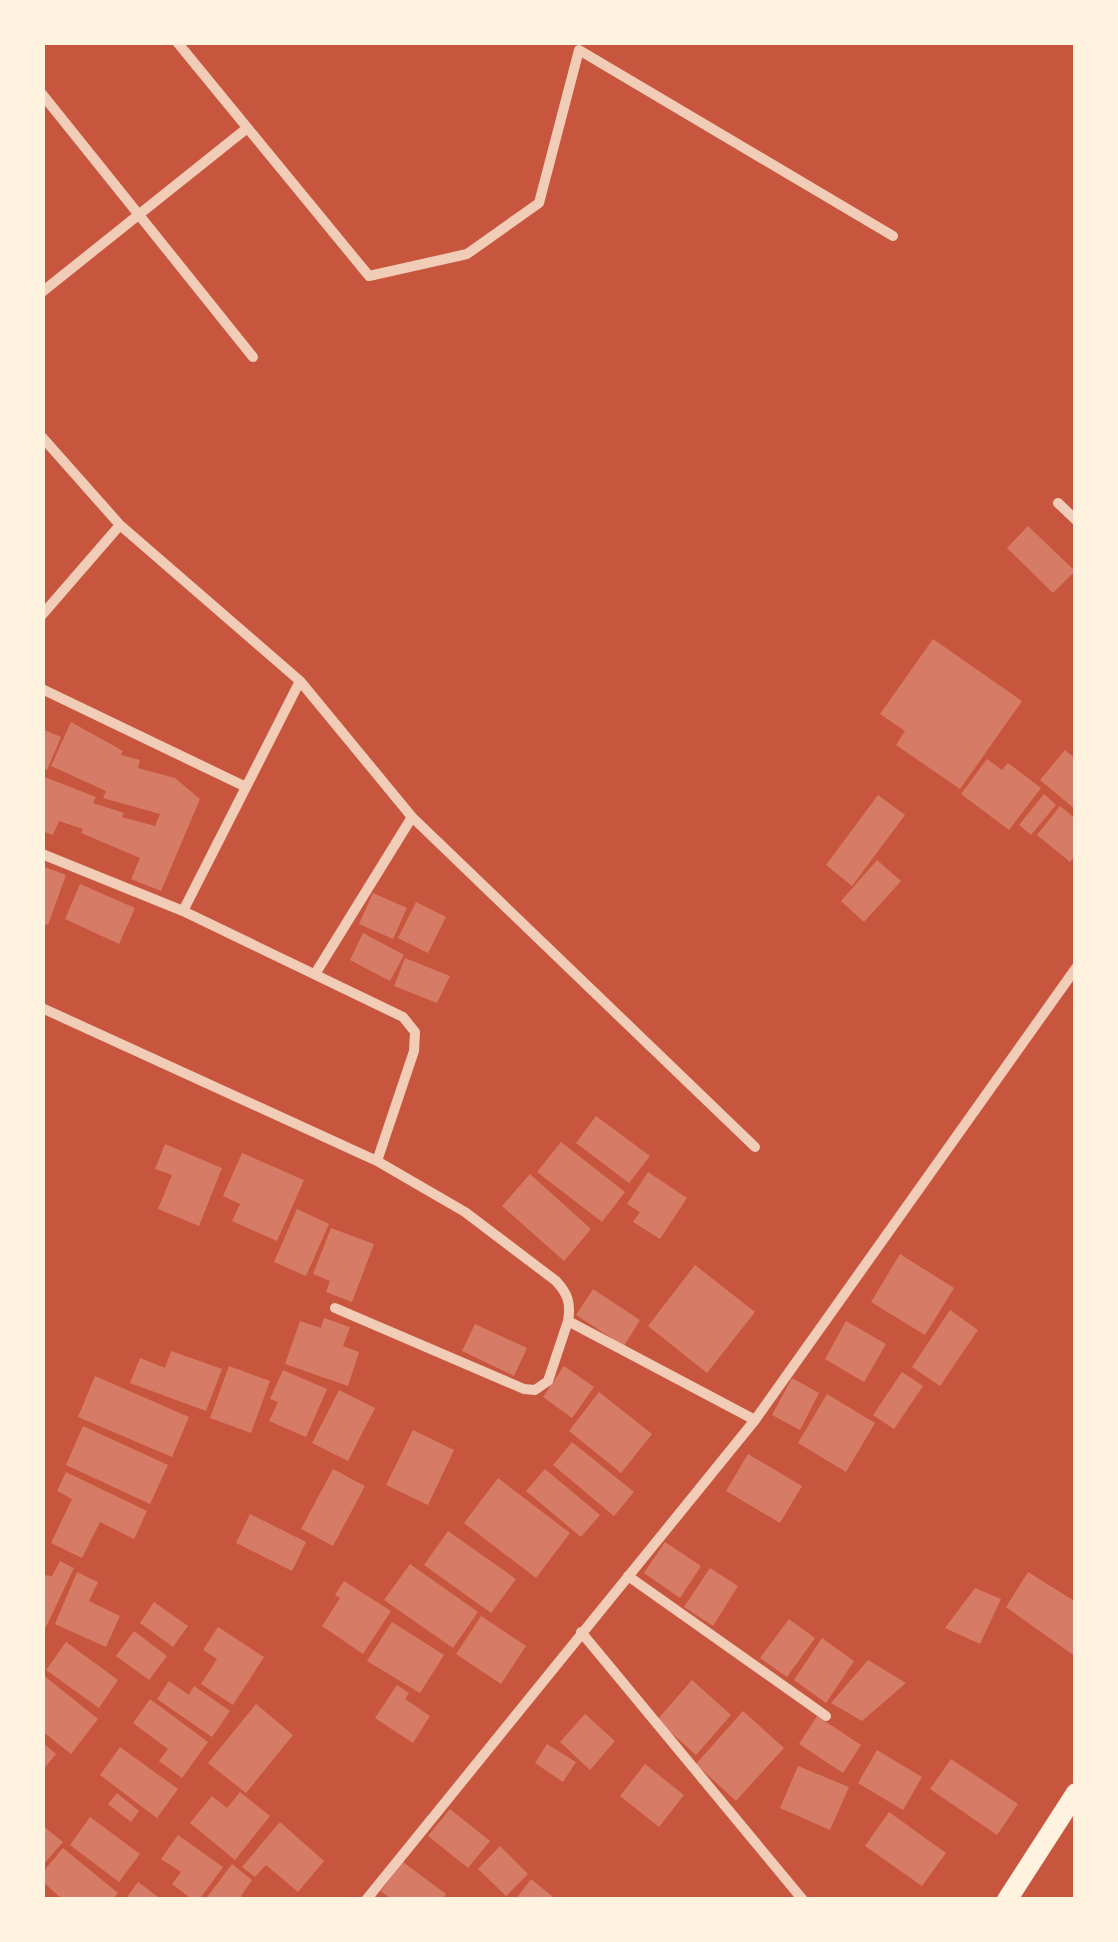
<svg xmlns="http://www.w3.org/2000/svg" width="1118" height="1942" viewBox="0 0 1118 1942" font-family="'PT Serif',serif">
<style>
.building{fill:#d67c66}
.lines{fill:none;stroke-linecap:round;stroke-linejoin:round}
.minor{stroke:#f1ccb7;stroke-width:10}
.secondary{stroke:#fff3e0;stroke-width:20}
</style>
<rect width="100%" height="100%" fill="#c8553d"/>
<!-- building -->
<path class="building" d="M1028,526L1075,571L1053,593L1007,548Z
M933,639L1022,701L960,789L896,745L905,731L880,714Z
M71,722L123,751L121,755L140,760L138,768L175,778L200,799L161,891L131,879L140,858L81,833L83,829L59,821L53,835L42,831V776L96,797L93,803L124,813L122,817L155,826L160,814L103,798L106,791L51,766Z
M42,729L61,737L47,770L42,768Z
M1065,750L1076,759V810L1040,780Z
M987,759L1002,770L1008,763L1041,788L1009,830L961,794Z
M1044,794L1056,805L1031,835L1019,825Z
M878,795L905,815L852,886L826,865Z
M1060,806L1076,819V855L1070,862L1037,835Z
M877,860L901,881L864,922L841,901Z
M42,866L66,875L48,925L42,923Z
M80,884L135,908L119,944L65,919Z
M373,893L407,908L393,939L359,924Z
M416,902L446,917L428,953L398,938Z
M363,933L404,955L390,981L350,960Z
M405,958L450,976L437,1003L394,986Z
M596,1116L650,1156L629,1183L576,1143Z
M561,1142L625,1192L602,1222L537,1172Z
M165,1144L222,1168L199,1226L158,1209L172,1175L155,1169Z
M242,1153L304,1180L277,1241L232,1221L240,1204L223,1196Z
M648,1172L687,1198L660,1239L633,1222L640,1212L627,1204Z
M530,1174L591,1229L564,1261L502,1206Z
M297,1209L329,1224L306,1276L274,1262Z
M331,1228L374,1244L352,1302L326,1292L330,1281L313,1274Z
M900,1254L954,1288L925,1335L871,1302Z
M695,1265L755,1312L707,1373L648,1326Z
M593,1289L640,1320L624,1346L576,1315Z
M950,1310L978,1330L940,1386L912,1367Z
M324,1318L350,1327L343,1346L359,1352L348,1386L285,1364L300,1321L321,1328Z
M846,1321L886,1344L864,1382L825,1359Z
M475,1324L527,1348L514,1376L462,1351Z
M171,1351L222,1369L206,1411L130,1383L140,1358L165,1368Z
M229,1366L270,1381L251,1433L210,1418Z
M564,1366L594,1387L572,1418L543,1397Z
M283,1370L327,1389L306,1437L269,1421L278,1402L270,1399Z
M902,1372L923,1386L894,1429L873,1415Z
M95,1376L189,1417L172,1457L78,1417Z
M792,1378L819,1393L800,1430L772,1415Z
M339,1390L375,1408L348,1461L312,1443Z
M599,1392L652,1434L621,1473L569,1431Z
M827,1394L875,1423L846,1472L798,1443Z
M83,1426L168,1465L150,1504L66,1465Z
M413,1430L454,1450L428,1505L386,1485Z
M572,1442L634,1492L614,1516L553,1465Z
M748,1454L802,1486L780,1523L726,1491Z
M333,1469L365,1486L333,1546L301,1529Z
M545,1469L600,1515L581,1537L526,1491Z
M66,1472L147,1511L134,1539L100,1522L82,1558L51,1543L72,1499L57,1491Z
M498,1478L570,1533L536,1578L464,1523Z
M250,1514L306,1542L292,1571L236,1543Z
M448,1531L516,1579L491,1613L424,1565Z
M665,1542L701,1566L680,1598L644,1573Z
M60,1561L74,1568L46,1627L42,1625V1575L52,1576Z
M410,1564L478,1612L453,1648L384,1600Z
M710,1568L738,1586L713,1626L684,1607Z
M77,1572L98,1582L89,1601L120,1616L106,1647L55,1624Z
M1028,1572L1076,1602V1657L1006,1607Z
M344,1581L391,1611L363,1654L322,1626L340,1598L335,1595Z
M975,1588L1001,1599L980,1644L945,1628Z
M154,1602L188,1626L173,1647L140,1623Z
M481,1616L526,1646L501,1684L456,1654Z
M789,1619L815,1638L787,1677L760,1658Z
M392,1622L444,1655L420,1693L367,1661Z
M218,1627L264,1657L233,1705L201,1684L217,1659L203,1650Z
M134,1631L167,1656L149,1680L116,1656Z
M822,1638L854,1661L826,1703L794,1680Z
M66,1642L118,1680L99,1708L46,1670Z
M868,1660L906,1683L862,1721L831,1703Z
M42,1674L98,1719L71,1754L42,1731Z
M692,1680L731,1715L696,1755L657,1720Z
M169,1681L189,1695L194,1686L230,1711L212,1737L157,1699Z
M397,1685L409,1693L405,1699L430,1716L413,1743L375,1718Z
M150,1699L208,1742L182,1778L159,1761L168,1749L133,1723Z
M256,1704L293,1735L246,1793L208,1763Z
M743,1711L784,1748L736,1801L696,1764Z
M585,1714L615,1741L590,1770L560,1742Z
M817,1716L861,1745L843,1773L799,1744Z
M42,1742L56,1754L42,1771Z
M547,1744L576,1762L563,1782L535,1763Z
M120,1747L178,1789L157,1818L100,1775Z
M877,1750L922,1777L903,1810L858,1783Z
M951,1759L1018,1804L997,1835L930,1789Z
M645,1764L684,1795L659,1827L620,1796Z
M798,1766L849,1787L830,1830L780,1808Z
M240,1792L270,1816L235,1860L190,1823L212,1796L227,1808Z
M117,1793L139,1811L131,1822L108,1804Z
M450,1809L490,1841L468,1868L428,1836Z
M889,1812L946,1853L922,1886L865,1846Z
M90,1817L140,1854L119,1882L70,1845Z
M280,1822L324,1861L298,1892L266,1865L255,1877L242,1867Z
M42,1825L63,1842L42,1866Z
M178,1835L223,1867L199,1900H193L172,1884L181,1872L161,1859Z
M500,1846L528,1874L506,1896L478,1869Z
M63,1848L118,1893L112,1900H63L42,1881V1873Z
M403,1862L446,1894L442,1900H392L381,1891Z
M232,1864L252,1880L241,1896L246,1900H205Z
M531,1879L557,1900H515Z
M138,1882L162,1900H125Z"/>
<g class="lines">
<!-- minor -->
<path class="minor" d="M177,42L369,276L467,254L539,203L579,50L893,236
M42,94L253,357
M42,292L246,129
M42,437L120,525L300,681L412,817L755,1147
M1058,503L1076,520
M42,615L120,525
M42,689L246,787
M42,854L183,911L403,1017L415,1032L414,1051L377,1161
M183,911L300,681
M315,974L412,817
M42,1008L377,1161L465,1212L556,1281C568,1294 571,1303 568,1321L755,1420
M335,1308L524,1389L535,1390L548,1381L568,1321
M628,1576L826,1716
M581,1632L803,1900
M366,1900L755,1420L1076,968"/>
<!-- secondary -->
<path class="secondary" d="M1007,1900L1076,1793"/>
</g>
<!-- border -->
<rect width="1118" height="1942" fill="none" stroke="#fff3e0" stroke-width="90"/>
</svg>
